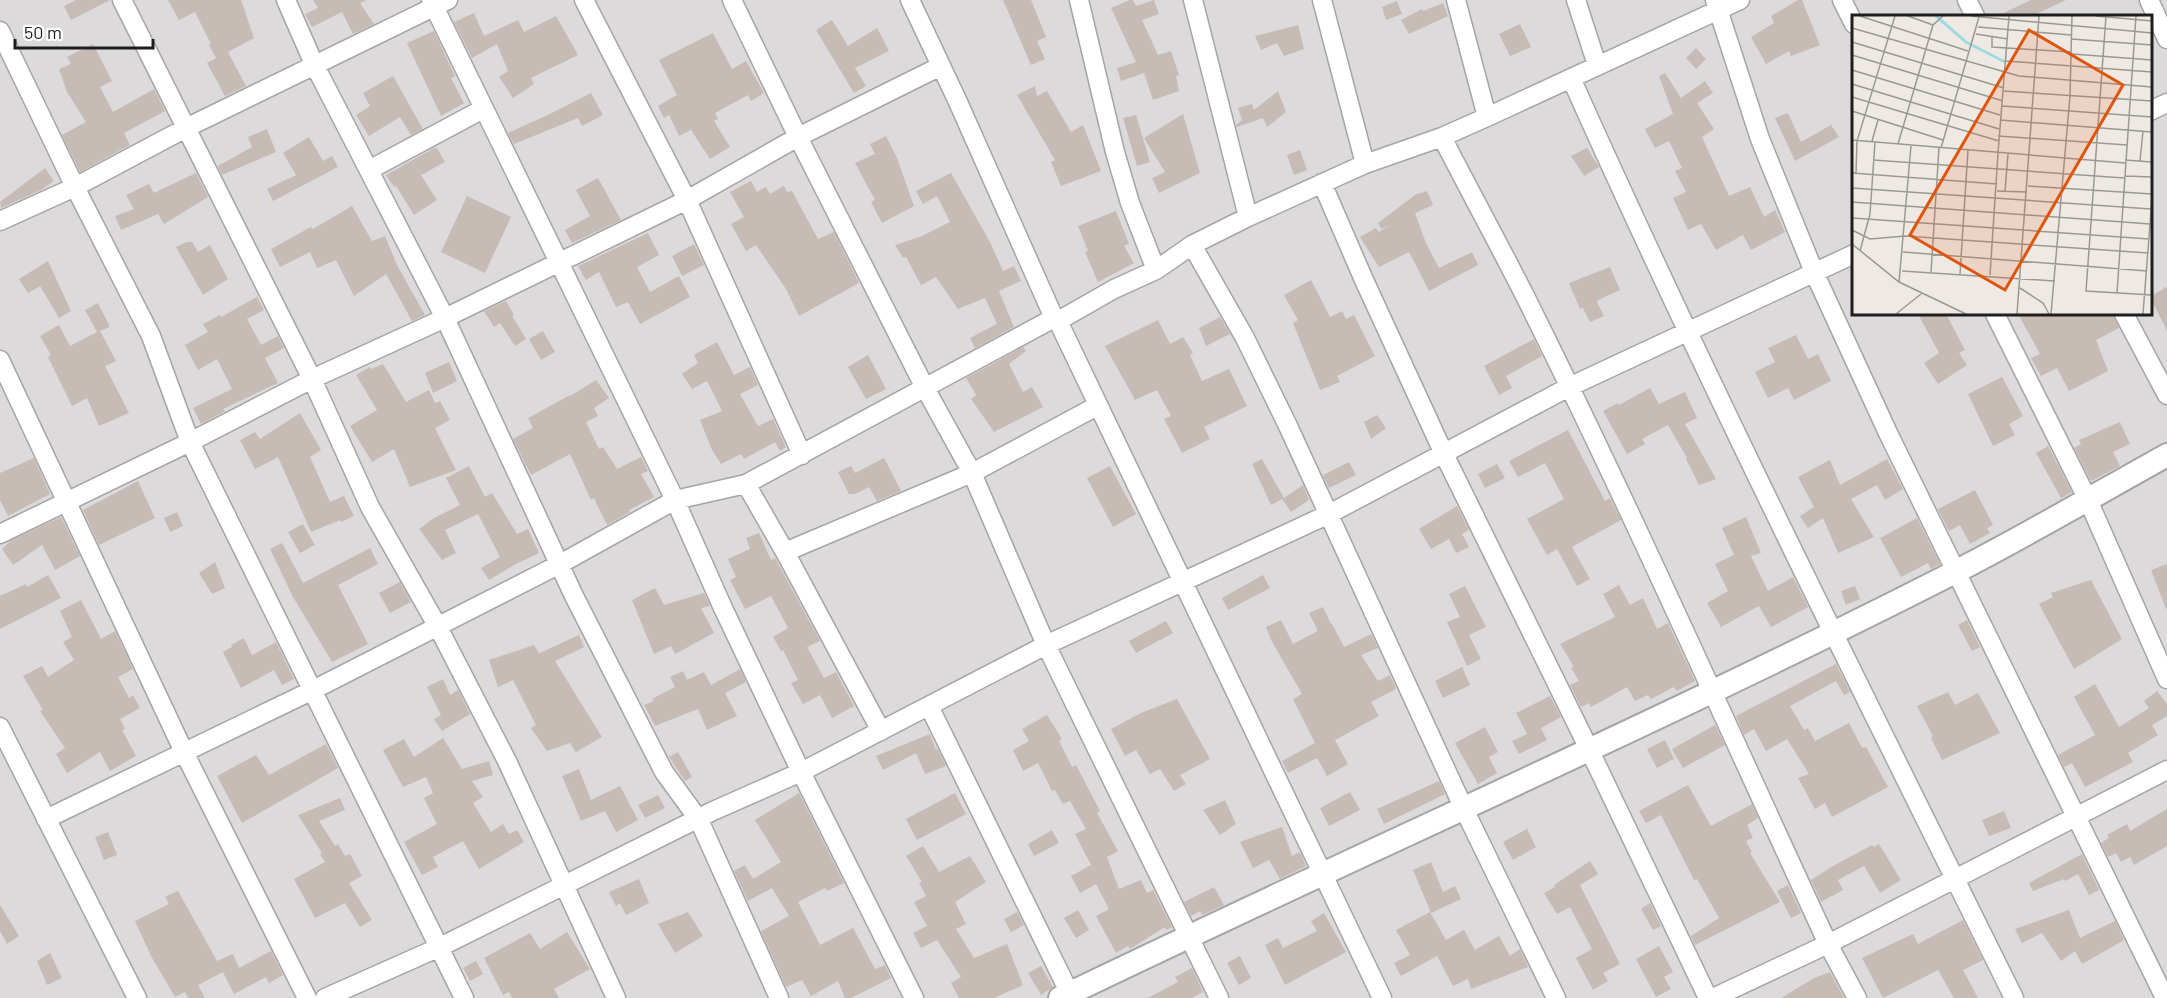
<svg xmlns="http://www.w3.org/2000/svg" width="2167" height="998" viewBox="0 0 2167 998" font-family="Barlow,sans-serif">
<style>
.residential{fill:#dcdadb;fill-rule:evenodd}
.building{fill:#c7bbb6}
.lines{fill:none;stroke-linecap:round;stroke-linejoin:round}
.minor-casing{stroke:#a5a5a5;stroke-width:21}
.tertiary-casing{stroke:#a5a5a5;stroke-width:26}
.minor{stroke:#fff;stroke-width:18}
.tertiary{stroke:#fff;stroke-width:22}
.inset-river{fill:none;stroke:#a0dae0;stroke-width:3}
.inset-road{fill:none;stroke:#9b9894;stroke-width:1.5}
.view{fill:#de560d;fill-opacity:0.15;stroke:#de560d;stroke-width:3}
.inset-edge{fill:none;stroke:#1e1e1e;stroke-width:3}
</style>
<rect width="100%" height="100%" fill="#efe9e3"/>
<!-- residential -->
<path class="residential" d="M0,0H2167V998H0ZM1854,16H2150V314H1854Z"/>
<!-- building -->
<path class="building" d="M76,0H110L71,20L64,6Z
M168,0H241L254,38L228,52L246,86L225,96L207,63L216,58L209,45L211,44L195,12L179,20Z
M313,0H367L360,3L374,24L353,34L342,12L312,27L305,14L318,8Z
M1003,0H1031L1046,37L1037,41L1045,59L1031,65Z
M1130,0H1133L1136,6L1154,0L1159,14L1142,20L1158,55L1171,51L1179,75L1176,76L1179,91L1153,100L1144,73L1121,81L1117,68L1136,62L1111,8Z
M1798,0H1802L1820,45L1791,56L1789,51L1766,64L1751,37L1774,23L1771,16Z
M2031,0H2066L2032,16H1997Z
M1397,1L1402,14L1386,20L1382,7Z
M1443,3L1448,16L1409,34L1401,20L1422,9L1423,11Z
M474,13L484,36L518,20L524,32L556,16L578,55L531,78L534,84L513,98L499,77L508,71L497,44L472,58L454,22Z
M832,20L848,46L877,28L889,51L855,68L866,86L854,93L816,30Z
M1520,24L1531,47L1510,56L1499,34Z
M1298,25L1304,49L1284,56L1277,43L1261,50L1255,36Z
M434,31L455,76L451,78L464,103L441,116L407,43Z
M713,33L732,69L746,61L764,93L751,101L748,95L715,113L718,119L714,121L730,147L710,159L691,130L679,136L669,115L664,118L658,106L677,95L659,60Z
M93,44L112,81L100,87L113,112L154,89L165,111L124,133L130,145L80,172L62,135L86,122L67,92L59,69L71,64L67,57Z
M1696,48L1706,59L1696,69L1686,58Z
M1665,73L1681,98L1705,81L1713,93L1697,103L1714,129L1702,137L1729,196L1750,187L1764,217L1775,210L1785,232L1751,250L1743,235L1716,250L1701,224L1688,230L1673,198L1686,192L1675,171L1682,168L1669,141L1655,148L1645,129L1673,114L1659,76Z
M393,76L423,129L411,135L400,117L369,136L356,115L370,106L363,93Z
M1035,86L1037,96L1047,91L1071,132L1083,125L1101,171L1061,186L1051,162L1055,160L1017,95Z
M1278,91L1286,112L1267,127L1263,118L1237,127L1236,125L1242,120L1238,108L1252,104L1254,110Z
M591,93L603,115L582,126L578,118L514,144L508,133L550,114Z
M1788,113L1801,142L1831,125L1839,137L1795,161L1775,118Z
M1183,114L1200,173L1159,193L1152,178L1165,172L1144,138Z
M1136,115L1150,162L1137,166L1123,118Z
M267,129L276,152L222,175L218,166L252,147L248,137Z
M886,136L897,158L914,206L882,223L871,202L875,200L855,163L875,154L870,144Z
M309,137L323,161L332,156L338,167L273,201L267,189L296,175L283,153Z
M434,148H437L445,162L421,175L437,200L414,215L396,186L394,187L386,175Z
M1587,148L1599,167L1584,176L1571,156Z
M1300,150L1307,170L1294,175L1287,155Z
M45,168L54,181L41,190L1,208L0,202Z
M196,173L208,197L164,224L158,214L121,230L115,216L134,209L126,195L149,184L154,193Z
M951,173L990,242L1003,271L1014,266L1021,281L999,291L1014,327L975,348L970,338L997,324L985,298L958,309L936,277L921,285L906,257L903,258L895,245L920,237L950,222L937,196L923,204L916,191Z
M598,178L621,220L572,243L565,230L590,216L576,190Z
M751,181L757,192L766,187L770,194L784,186L787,192L792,191L818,239L834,232L859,283L799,316L786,289L756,245L746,251L731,224L744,217L730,192Z
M1427,191L1433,205L1415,213L1426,243L1439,268L1472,252L1478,265L1429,291L1409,252L1379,267L1360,237L1376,228L1379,232L1390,225L1381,229L1378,223L1415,195Z
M467,196L511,217L485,273L441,252Z
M352,206L372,241L385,236L397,265L425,315L412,321L386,274L354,296L336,260L317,268L310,252L280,267L271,249L311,227L313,229Z
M1116,211L1129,244L1124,246L1134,263L1098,282L1085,252L1088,251L1078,226Z
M648,233L659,255L637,267L650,292L679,276L690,297L640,324L628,302L616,307L599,272L586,280L578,266Z
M187,242H192L198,252L210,245L228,279L203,295L176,247Z
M694,244L704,265L682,276L672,256Z
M48,261L71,311L59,318L40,286L28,293L19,279Z
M1610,267L1620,290L1598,300L1597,302L1604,316L1590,322L1583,308L1580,309L1569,283Z
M1311,280L1330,317L1342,311L1346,319L1354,315L1375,356L1337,376L1340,382L1320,390L1293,323L1298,320L1284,295Z
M2167,287V331L2151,299V296Z
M257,297L264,310L247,319L261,345L278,336L284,348L265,358L278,383L223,409L225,411L201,424L193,408L232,389L217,359L198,370L185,345L208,332L203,324L220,315L221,317Z
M506,301L514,315L512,316L526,339L515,346L500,323L494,327L484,311Z
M98,303L110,327L100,331L116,361L105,366L129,413L99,426L87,398L72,406L48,357L51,355L40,336L59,325L70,346L97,332L85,310Z
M1918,314H1946L1965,350L1959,353L1967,365L1938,384L1924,363L1939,353Z
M2018,314H2113L2119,328L2096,340L2108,371L2069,391L2057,368L2041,376L2031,358L2040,354Z
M1220,317L1230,334L1206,346L1199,328Z
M1158,320L1170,344L1183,337L1193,353L1190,355L1202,381L1229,369L1247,406L1204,427L1210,439L1182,453L1164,419L1171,416L1157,390L1135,400L1105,346Z
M543,331L555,352L541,360L529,339Z
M1796,335L1808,359L1818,354L1831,381L1794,400L1788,388L1768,398L1755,372L1775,362L1768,348Z
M1534,339L1542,356L1506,376L1512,388L1499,395L1484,366Z
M717,342L734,375L750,367L758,385L740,394L758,426L773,419L786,447L780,451L775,442L744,459L741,454L721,464L712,450L700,420L722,411L707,381L692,389L682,374L698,363L694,355Z
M1023,347L1026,351L1009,364L1023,392L1032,387L1043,407L994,432L971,399L976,395L966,378Z
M868,355L886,389L866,399L848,367Z
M449,362L457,381L433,393L425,373Z
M383,364L406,402L429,390L435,403L440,401L450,420L435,428L456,470L410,487L394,449L372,462L350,426L377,410L356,375L370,367L371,369Z
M2002,377L2023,416L2009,424L2015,435L1993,446L1968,394Z
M596,380L609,398L594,408L598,416L586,422L599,449L603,447L617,469L641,457L648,471L641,474L654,497L629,510L630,512L607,525L594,498L591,500L570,454L531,475L513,439L533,428L528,418L570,395V396Z
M1650,388L1659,404L1685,392L1697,418L1685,424L1716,479L1699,485L1686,459L1687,458L1668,425L1642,439L1645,444L1627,454L1603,411L1618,403L1619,405Z
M300,413L321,450L310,457L330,502L344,496L354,516L341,522L340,520L311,532L278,457L255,469L240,440L255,432L260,439Z
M1377,415L1386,428L1371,439L1364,422Z
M2120,422L2130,444L2113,452L2120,466L2091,481L2074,448L2081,444L2079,440Z
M1568,430L1605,501L1610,498L1621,520L1572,547L1590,579L1577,586L1557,549L1547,555L1527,519L1564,499L1545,463L1518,477L1509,461Z
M2048,446L2072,492L2061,498L2036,453Z
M34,458L50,494L8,516L0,500V473Z
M884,458L901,491L877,501L869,487L855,494H849L838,472L851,466L855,473Z
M1262,459L1284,498L1303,485L1309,500L1291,512L1282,499L1271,505L1252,464Z
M1887,459L1903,489L1885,500L1877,485L1851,499L1874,537L1838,553L1823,518L1808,528L1800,516L1814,507L1798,477L1830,460L1840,485Z
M1349,462L1356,475L1329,488L1323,475Z
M1497,464L1505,478L1485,488L1478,474Z
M469,466L485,497L492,493L517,534L528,529L539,553L516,564L489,580L481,568L500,557L478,514L445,530L456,553L442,560L419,529L434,518L460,505L446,478Z
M1110,466L1136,514L1113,527L1087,478Z
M138,481L155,518L99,545L83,510Z
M1975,490L1993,525L1987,528L1990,533L1970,544L1960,525L1949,531L1938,509Z
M1457,506L1469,530L1462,534L1469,547L1456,553L1449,539L1431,549L1419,529Z
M177,512L183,526L170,532L164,518Z
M61,517L80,556L55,570L42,545L13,565L2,549L12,540Z
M1746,517L1761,553L1751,556L1768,591L1793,577L1808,607L1771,627L1759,606L1721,627L1707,603L1728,591L1715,564L1734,555L1722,528Z
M1917,518L1940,564L1931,569L1928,563L1901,577L1880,538Z
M303,524L315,545L300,553L288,532Z
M759,533L771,560L775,558L820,641L807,647L824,678L836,672L854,706L832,718L820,695L803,704L791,683L798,680L783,650L781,651L773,637L788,628L771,596L745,609L730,580L736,577L728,559L750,549L746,538Z
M282,543L303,583L370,548L378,564L338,585L368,644L332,662L293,597L270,549Z
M215,562L225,588L212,594L199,573Z
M2167,564V608L2166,609L2151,570Z
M48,575L61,598L0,629V596L26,584L27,587Z
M1263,575L1270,588L1228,610L1222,598Z
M2091,580L2122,639L2074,669L2039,604L2053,597L2051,593Z
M400,582L411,602L390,613L379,593Z
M1619,585L1630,605L1643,598L1657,629L1668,623L1695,681L1677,691L1674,687L1651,699L1648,695L1635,701L1627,687L1591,707L1589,703L1581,707L1570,685L1579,681L1571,668L1574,667L1560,644L1615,617L1603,594Z
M1465,586L1486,627L1469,635L1481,659L1467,666L1447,622L1460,617L1449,594Z
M1855,586L1860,599L1846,605L1841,591Z
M655,588L664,605L704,593L710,606L701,608L714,633L675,654L671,646L654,654L632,600Z
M81,600L101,639L115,631L133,669L118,677L129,698L133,695L140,708L120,719L125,729L122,730L136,756L110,771L100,752L67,773L56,754L65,748L40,711L43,710L23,676L42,666L48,677L74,660L63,642L72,637L60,611Z
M1323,607L1331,624H1332L1344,647L1371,634L1378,648L1361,655L1378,681L1390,675L1396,689L1371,702L1379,716L1335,740L1348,764L1327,776L1317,758L1288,773L1282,761L1315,743L1293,699L1302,694L1271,640L1266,627L1281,620L1293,644L1318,631L1309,613Z
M1967,620L1980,647L1972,651L1958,625Z
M1166,621L1173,633L1136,653L1129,641Z
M579,635L584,647L555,661L602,737L576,752L570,743L547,751L531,728L536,725L513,680L498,687L489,660L534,645L539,653L542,652Z
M244,638L252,655L276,642L294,679L282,685L274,670L241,688L223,652L232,647L231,645Z
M1836,664L1850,692L1844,695L1836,681L1790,706L1804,730L1808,728L1815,741L1849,723L1862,748L1866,747L1888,787L1832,817L1825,803L1815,809L1798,778L1809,774L1787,739L1766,751L1754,729L1744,735L1736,716Z
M1462,667L1470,685L1443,698L1435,681Z
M740,669L746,682L725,693L737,716L707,730L698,709L655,726L644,705L654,701L652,699L675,687L670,677L683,671L687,680L704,672L711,685Z
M443,679L450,695L458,690L470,714L442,731L434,719L441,715L427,687Z
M2095,684L2119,727L2149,708L2144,701L2157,691L2167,704V716L2152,725L2158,735L2128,753L2133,762L2085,787L2072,763L2064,767L2058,755L2095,735L2074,697Z
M1948,692L1955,705L1978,693L2000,733L1942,760L1931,738L1933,736L1917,706Z
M1550,696L1561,717L1541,728L1547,740L1519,754L1512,741L1527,734L1516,713Z
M1177,699L1210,759L1180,775L1186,784L1174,791L1160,769L1150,774L1136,750L1125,756L1111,729L1141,713Z
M1047,715L1062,739L1059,741L1072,767L1076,765L1100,811L1097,813L1118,851L1107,857L1119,889L1141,880L1147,893L1153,890L1172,927L1166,930L1165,927L1130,949L1128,946L1116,953L1096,916L1109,909L1096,884L1080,893L1071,876L1091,865L1075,834L1086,829L1070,801L1063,804L1055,790L1052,791L1038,763L1023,771L1013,750L1029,741L1022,729Z
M1715,725L1725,745L1683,768L1672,749Z
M1485,727L1498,752L1489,757L1497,773L1478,784L1455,743Z
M930,734L936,750L938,749L946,766L925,774L916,753L883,770L876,756Z
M443,738L462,769L489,761L493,775L472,781L483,797L473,803L491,832L503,824L509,834L517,830L524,842L479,869L463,841L433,857L438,867L422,875L404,842L437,824L424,798L433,793L426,777L403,787L383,750L404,739L414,757Z
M1665,740L1674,759L1657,768L1647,749Z
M326,744L338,768L242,823L217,776L256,755L269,775Z
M678,752L692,777L685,781L669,757Z
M579,769L591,800L620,786L638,820L616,832L605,811L581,821L562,776Z
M1439,781L1445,794L1384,824L1377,809Z
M1688,785L1711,826L1752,804L1758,818L1747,825L1753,838L1746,841L1752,852L1750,853L1780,902L1695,945L1691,936L1719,918L1697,879L1694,880L1661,815L1646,823L1639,811Z
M1350,792L1360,810L1329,826L1320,808Z
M799,793L844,883L827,891L825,888L798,902L820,945L853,928L875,969L885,965L891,978L851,998H845L838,981L811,996L802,980L786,987L761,931L789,916L772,888L748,901L734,871L745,865L753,879L781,862L755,820Z
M955,793L966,814L917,840L906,819Z
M658,795L665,808L645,818L638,805Z
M340,798L345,810L319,821L335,846L338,844L345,856L350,854L362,876L349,883L372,920L360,927L345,903L315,918L294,879L325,862L320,854L322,853L298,815Z
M1225,800L1236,824L1220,835L1203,810Z
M2167,809V846L2134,865L2130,857L2121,862L2116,853L2108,857L2101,843L2109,838L2107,835L2127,824L2130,831Z
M2004,811L2011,828L1989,836L1982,820Z
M1282,827L1292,856L1300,852L1306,866L1280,879L1269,860L1253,868L1240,842Z
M1527,829L1536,847L1513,860L1503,842Z
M1052,830L1059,843L1034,856L1028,844Z
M108,832L117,855L104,860L95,837Z
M1879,844L1901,880L1880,893L1864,866L1838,880L1843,890L1821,902L1811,880L1833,866L1872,845L1874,847Z
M923,846L939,872L970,856L986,882L955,902L966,924L956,929L974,958L1007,944L1023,985L994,998H959L951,983L961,977L937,940L921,948L913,933L927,926L914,902L926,896L919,883L922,882L906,856Z
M2082,854L2099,890L2089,895L2078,874L2065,881L2064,879L2033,891L2029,883Z
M1590,861L1598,874L1580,885L1620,964L1603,973L1608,981L1593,990L1576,958L1592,949L1570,907L1557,914L1544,893L1555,887L1554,885Z
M1431,862L1443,892L1455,886L1461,899L1431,913L1413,870Z
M639,879L649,903L626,915L620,903L616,906L609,892Z
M1788,885L1801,913L1791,918L1777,891Z
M1214,887L1224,905L1202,915L1200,911L1191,916L1184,902Z
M178,891L217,961L233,954L239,968L271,951L283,975L269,983L266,977L234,994L223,972L198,985L205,998H188L185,992L175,997L152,958L135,921L169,904L165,897Z
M1650,903L1661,926L1653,930L1641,909Z
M0,905L19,936L7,944L0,931Z
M1078,910L1089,930L1076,938L1064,918Z
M2069,910L2080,938L2115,921L2124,940L2082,964L2075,951L2061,961L2042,933L2022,943L2015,929Z
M688,912L703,936L675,953L658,924Z
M1017,912L1024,925L1011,932L1004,919Z
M1430,912L1446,940L1464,930L1475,950L1499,936L1510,956L1520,949L1528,967L1471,989L1468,979L1453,986L1437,956L1401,976L1394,963L1410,955L1396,930Z
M1324,913L1346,952L1285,985L1265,945L1278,938L1283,948L1317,931L1311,921Z
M1963,920L1983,960L1963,970L1978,998H1954L1938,970L1883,998L1862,958L1913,934L1918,944Z
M567,932L590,969L554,989L559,998H512L509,992L503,995L484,958L530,933L540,949Z
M1659,946L1673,972L1664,977L1671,989L1656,997L1636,959Z
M50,953L62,978L47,985L37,961Z
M1240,956L1251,978L1239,985L1227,963Z
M476,961L483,974L470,981L463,968Z
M1041,966L1053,987L1041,995L1028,973Z
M1192,968L1203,992L1192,998H1148L1178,982L1175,977Z
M1830,972L1844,998H1781L1814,978Z"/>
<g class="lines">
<!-- minor casing -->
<g class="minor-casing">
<path id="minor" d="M122,0L312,379L370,507L438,627L507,761L616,998
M286,0L314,64L445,318L574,596L664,772L699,820L779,998
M431,0L675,500L723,608L801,772L914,998
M584,0L687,200L802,455
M732,0L798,137L924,386L972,473L1046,645L1219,998
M910,0L958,102L1054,318L1058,321L1382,998
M1079,0L1115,152L1130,203L1156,270
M1193,0L1248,217
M1322,0L1365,164
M1456,0L1487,117
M1576,0L1597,65
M1715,0L1760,139L1814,272L1888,433L2165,998
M1842,0L1854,24
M1967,0L1975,16
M2149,0L2167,39
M0,31L75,187L151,336L190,442L464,998
M1571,78C1710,389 1863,693 2014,998
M2150,111L2167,103
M1442,137C1470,192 1500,246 1528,302C1633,513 1729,730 1828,944L1857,998
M369,170L483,109
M1322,183L1364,280L1444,454L1589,749L1708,998
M0,221L75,187L186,128L448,0
M1192,245L1245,338L1288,426L1464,809L1556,998
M1995,314L2088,500L2167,679
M2124,314L2167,395
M1058,321L1114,289L1156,270L1192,245L1248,217L1365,164L1442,137L1487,117L1740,0
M0,360L184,752L307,998
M746,484L785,552L881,731
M0,534L190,442L312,379L445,318L687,200L798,137L941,66
M785,552L972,473L1097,406
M929,706L1072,998
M0,727L137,998
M46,819L311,691L560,564L675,500L746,484L1054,318
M325,998L440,947L713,811L801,772L1046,645L1329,514L1569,387L1854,254
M1713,998L1828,944L2167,770"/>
</g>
<!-- tertiary casing -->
<g class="tertiary-casing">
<path id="tertiary" d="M1060,998C1358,854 1661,722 1955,572C2027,535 2097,494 2167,455"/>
</g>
<!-- minor -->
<use href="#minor" class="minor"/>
<!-- tertiary -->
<use href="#tertiary" class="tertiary"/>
</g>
<!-- overview -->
<g transform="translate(1852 15)">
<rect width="300" height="300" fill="#efe9e3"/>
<path class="inset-river" d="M84,1L114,27L153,47"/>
<path class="inset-road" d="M8,1L116,36M56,1L81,10M119,1L300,18M244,1L300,6M254,1L234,276L300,280M126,12L219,20M0,13L167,61L300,72M124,19L156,24M140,22V32L219,37M219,24L300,30M0,27L152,73M220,39L300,45M0,40L151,86M154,46L300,57M0,55L148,100M0,69L147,114M151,76L300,86M0,82L147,126M150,91L300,102M0,96L91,125M148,105L300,117M146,121L275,130M0,125L273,148M20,126L26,105M46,129L81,10L91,1M89,133L127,2M146,138L157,1M21,145L272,163M273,145L300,147M288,146L291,116M0,158L145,169M4,158L5,126L43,1M273,161L300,162M176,171L300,179M0,173L299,194M145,176L175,177M153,176L156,139M0,187L298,209M0,203L297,224M0,215L18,224L53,221L296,238M0,229L47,267L114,299M8,236L18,199L23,127M51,237L295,256M50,256L203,266M79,257L87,133M108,259L116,135M138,260L146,138M47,267L59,131M168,273L191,288L197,299M265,278L284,1M44,299L69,279M165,299L187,1M199,299L218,81L220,1M291,299L300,184"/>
<path class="view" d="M177,15L271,70L153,275L58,220Z"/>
<rect width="300" height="300" class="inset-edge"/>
</g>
<!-- scale -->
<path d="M15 39v9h138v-9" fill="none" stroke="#1e1e1e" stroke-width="3"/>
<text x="24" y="39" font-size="18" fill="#1e1e1e" stroke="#ffffff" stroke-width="4.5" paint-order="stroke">50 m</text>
</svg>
